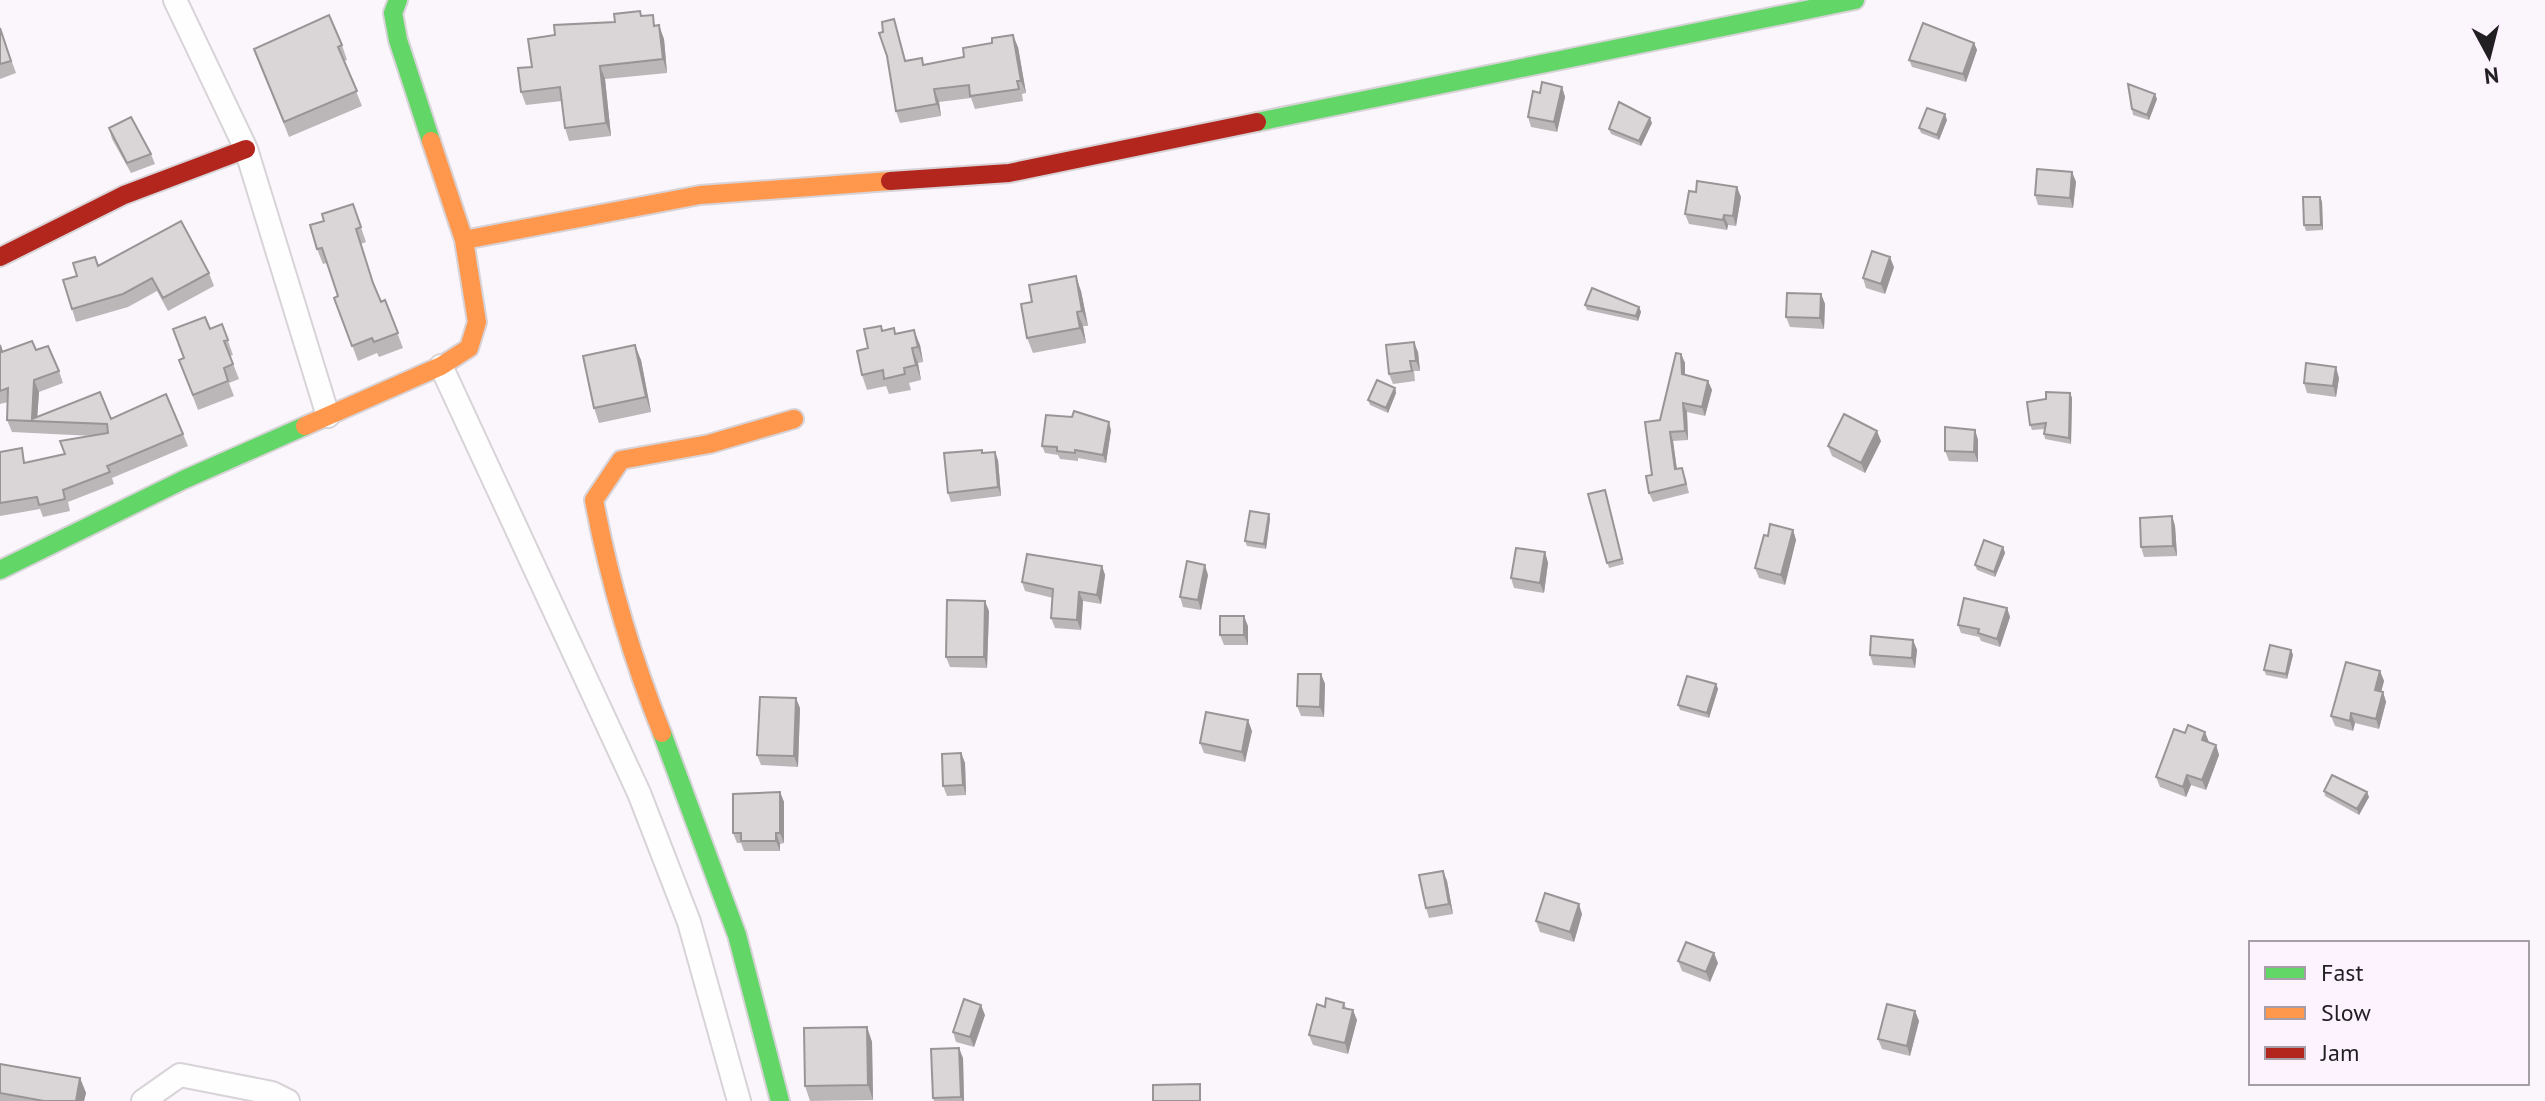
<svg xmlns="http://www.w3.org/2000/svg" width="2545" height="1101" viewBox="0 0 2545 1101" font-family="'PT Sans',sans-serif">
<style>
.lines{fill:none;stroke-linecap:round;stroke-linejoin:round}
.street-casing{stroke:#d7d3d7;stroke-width:26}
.fast-casing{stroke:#d7d3d7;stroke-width:22}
.slow-casing{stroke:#d7d3d7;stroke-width:22}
.jam-casing{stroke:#d7d3d7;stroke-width:22}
.street{stroke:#fefeff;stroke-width:22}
.fast{stroke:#63d668;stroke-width:18}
.slow{stroke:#ff974d;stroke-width:18}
.jam{stroke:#b3261e;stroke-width:18}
.wall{fill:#bbb7b9}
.shaded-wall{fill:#999596}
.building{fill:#dad5d7;stroke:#999596;stroke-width:2}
</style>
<rect width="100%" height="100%" fill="#fbf6fc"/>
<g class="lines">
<!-- street casing -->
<g class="street-casing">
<path id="street" d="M175,0L246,149L328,416
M441,366L639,793L689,922L739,1101
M143,1101L180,1075L272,1093L288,1101"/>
</g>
<!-- fast casing -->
<g class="fast-casing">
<path id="fast" d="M398,0L393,13L398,40L431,141
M1257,122L1855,0
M0,570L183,480L305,426
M662,733L737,935L780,1101"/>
</g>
<!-- slow casing -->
<g class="slow-casing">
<path id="slow" d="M464,240L700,195L890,181
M305,426L441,366L469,348L477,322L464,240L431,141
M662,733C632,658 609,580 594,500L621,460L709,444L794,419"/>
</g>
<!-- jam casing -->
<g class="jam-casing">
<path id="jam" d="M890,181L1009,173L1257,122
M0,257L124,195L246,149"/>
</g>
<!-- street -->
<use href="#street" class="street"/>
<!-- fast -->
<use href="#fast" class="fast"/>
<!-- slow -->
<use href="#slow" class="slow"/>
<!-- jam -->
<use href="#jam" class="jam"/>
</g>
<!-- wall -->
<path class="wall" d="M642,16L657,26L664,39L667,73L605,79L611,136L569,141L565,128L562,101L526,105L521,92L532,67L555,35Z
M894,19L906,61L924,65L1018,47L1026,93L1022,94L1023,101L975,109L971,98L939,102L941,116L900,123L896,111L883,32Z
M0,28L16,73L0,79Z
M1974,43L1977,50L1966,82L1912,67L1909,60Z
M342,45L347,60L344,61L362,106L289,137L254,49Z
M1562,87L1565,97L1557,132L1531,127L1528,117L1540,93Z
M2157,99L2149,120L2133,115L2132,109Z
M1947,120L1939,140L1921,133L1919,128Z
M1652,123L1641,146L1611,134L1609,129Z
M109,128L151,154L155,164L131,173L112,139Z
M2072,172L2076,182L2073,208L2038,205L2035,195Z
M1696,192L1741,197L1736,226L1728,225L1727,230L1689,224L1685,214Z
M2320,197L2322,202L2323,230L2306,231L2304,225Z
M353,204L366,242L361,244L375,289L381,302L385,300L403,348L379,357L377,353L358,361L334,298L338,296L327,263L323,264L317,249Z
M99,266L209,273L214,286L168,311L157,291L128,307L76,322L72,309Z
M1894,267L1885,294L1866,288L1863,278Z
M1081,291L1088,326H1083L1086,343L1033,353L1027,338Z
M1821,294L1825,304L1824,329L1790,327L1786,317Z
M1585,305L1639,307L1641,312L1638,321L1587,310Z
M222,324L233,355L230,356L239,379L229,383L234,396L198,410L179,360L184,359L210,329Z
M881,326L883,330L896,334L920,345L923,362L918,363L921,380L909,383L911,390L889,394L886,386L867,390L862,375L868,348Z
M0,345L3,352L36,350L59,371L63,383L39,392L37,417L111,419L183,434L188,446L112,478L114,484L68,502L70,511L43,517L40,509L0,516V452L27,463L65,454L93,436L12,432L7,420L8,402L0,404Z
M1418,352L1420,371H1414L1415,381L1393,384L1389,374Z
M1681,354L1685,363V375L1708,381L1712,390L1705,416L1687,412L1688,440L1673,441L1677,469L1685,477L1689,493L1653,502L1649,493L1660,420Z
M641,360L651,412L599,423L594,408Z
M2339,378L2336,397L2307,393L2304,383Z
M1395,388L1396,393L1388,413L1370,405L1368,400Z
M2070,393L2072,398L2071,444L2045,439L2044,434L2045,429L2032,430L2030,425L2046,399Z
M1111,430L1106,463L1078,458V461L1060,459L1058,455L1045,453L1042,446Z
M1975,430L1978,440V462L1949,461L1945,451Z
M1881,441L1865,473L1832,456L1828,446Z
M983,453L998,460L1001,496L951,502L948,493Z
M1588,494L1607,496L1624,564L1609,568Z
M1269,514L1270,519L1266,549L1247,546L1245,541Z
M2172,516L2175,526L2177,556L2144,557L2141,547Z
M1793,530L1796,540L1785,585L1759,578L1755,568L1768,536Z
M2003,547L2005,553L1995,577L1977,570L1975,565Z
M1545,552L1548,563L1544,593L1514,588L1511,578Z
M1102,566L1105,575L1101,604L1083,601L1081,630L1055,628L1051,618L1053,598L1025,591L1022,582Z
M1208,575L1201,610L1183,607L1180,597Z
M2007,608L2010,617L2000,647L1981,641L1979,637L1961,633L1958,625Z
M989,611L987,668L950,667L946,657Z
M1248,626V645H1224L1220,635Z
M1913,640L1917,650L1915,668L1873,665L1870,655Z
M2291,650L2293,655L2287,679L2266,675L2264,670Z
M2380,671L2384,681L2381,691L2383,692L2386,702L2379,729L2355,723L2353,731L2335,726L2331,716Z
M1321,674L1325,684L1324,717L1301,716L1297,706Z
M1716,684L1718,689L1709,718L1680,710L1678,705Z
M800,708L798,767L761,765L757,755Z
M1252,731L1245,762L1204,753L1200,743Z
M2209,742L2216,745L2219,755L2206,790L2191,785L2186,797L2160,787L2156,777Z
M961,753L965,763L966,795L947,796L943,786Z
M2324,791L2367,792L2369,797L2359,815L2325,796Z
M780,792L784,802V843L780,844V851H744L741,843H737L733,833Z
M1443,871L1447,881L1453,914L1429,918L1426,908Z
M1582,914L1574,942L1540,932L1536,921Z
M1678,961L1718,963L1710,982L1682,971Z
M1344,1003L1346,1008L1357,1020L1348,1054L1313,1045L1309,1035L1325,1007Z
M1915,1011L1919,1021L1910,1056L1882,1049L1878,1039Z
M985,1015L974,1047L956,1042L953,1032Z
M867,1027L872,1042L873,1100L810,1101L805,1086Z
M963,1058L964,1101H934L933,1098Z
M0,1064L80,1078L86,1093L84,1101H0Z"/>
<!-- shaded-wall -->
<path class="shaded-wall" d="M659,25L664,39L667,73L663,59Z
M1013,35L1018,47L1026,93L1021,81Z
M1974,43L1977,50L1966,82L1963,74Z
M600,66L605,79L611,136L606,123Z
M1562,87L1565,97L1557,132L1554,122Z
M934,89L939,102L941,116L937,104Z
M2155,94L2157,99L2149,120L2147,115Z
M1945,114L1947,120L1939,140L1937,135Z
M1650,118L1652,123L1641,146L1639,141Z
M2072,172L2076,182L2073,208L2070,198Z
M1737,187L1741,197L1736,226L1733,216Z
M2320,197L2322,202L2323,230L2321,225Z
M1724,215L1728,225L1727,230L1723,220Z
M1890,257L1894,267L1885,294L1881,284Z
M1076,276L1081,291L1088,326L1082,311Z
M1821,294L1825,304L1824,329L1820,318Z
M1639,307L1641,312L1638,321L1636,316Z
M1077,312L1083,326L1086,343L1080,328Z
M914,330L920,345L923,362L918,347Z
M1414,342L1418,352L1420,371L1416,361Z
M635,345L641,360L651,412L646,397Z
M912,348L918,363L921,380L916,365Z
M1681,354L1685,363V383L1682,374Z
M2336,367L2339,378L2336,397L2333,386Z
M34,380L39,392L37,421L32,419Z
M1708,381L1712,390L1705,416L1702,407Z
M1395,388L1396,393L1388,413L1386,408Z
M2070,393L2072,398L2071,444L2069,438Z
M1683,403L1687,412L1688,440L1685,431Z
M1109,422L1111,430L1106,463L1103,455Z
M1975,430L1978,440V462L1974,452Z
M1877,431L1881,441L1865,473L1861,463Z
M1670,432L1673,441L1678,478L1675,469Z
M995,452L998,460L1001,496L998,487Z
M1269,514L1270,519L1266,549L1264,544Z
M2172,516L2175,526L2177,556L2173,546Z
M1793,530L1796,540L1785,585L1781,575Z
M2003,547L2005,553L1995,577L1994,572Z
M1545,552L1548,563L1544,593L1540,583Z
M1205,565L1208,575L1201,610L1198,600Z
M1102,566L1105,575L1101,604L1097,595Z
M1079,592L1083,601L1081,630L1077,620Z
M985,601L989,611L987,668L984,657Z
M2007,608L2010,617L2000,647L1997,639Z
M1244,616L1248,626V645L1244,635Z
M1913,640L1917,650L1915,668L1912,658Z
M2291,650L2293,655L2287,679L2286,674Z
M2380,671L2384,681L2379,700L2375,690Z
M1321,674L1325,684L1324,717L1320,707Z
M1716,684L1718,689L1709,718L1707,713Z
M2383,692L2386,702L2379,729L2376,719Z
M796,698L800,708L798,767L794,756Z
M2351,713L2355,723L2353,731L2350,721Z
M1248,720L1252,731L1245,762L1242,752Z
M2205,732L2209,742L2202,740Z
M2216,745L2219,755L2206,790L2202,780Z
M961,753L965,763L966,795L963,785Z
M2187,775L2191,785L2186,797L2183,787Z
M780,792L784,802V843L780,833Z
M2367,792L2369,797L2359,815L2357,809Z
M776,833L780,844V851L776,841Z
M1443,871L1447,881L1453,914L1449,904Z
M1579,904L1582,914L1574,942L1570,932Z
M1714,953L1718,963L1710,982L1706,972Z
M981,1005L985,1015L974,1047L970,1037Z
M1353,1010L1357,1020L1348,1054L1345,1043Z
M1915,1011L1919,1021L1910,1056L1907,1046Z
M867,1027L872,1042L873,1100L868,1085Z
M959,1048L963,1058L964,1101H963L961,1097Z
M80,1078L86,1093L84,1101H76Z"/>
<!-- building -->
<path class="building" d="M640,11L641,16L653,15L654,26L659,25L663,59L600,66L606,123L565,128L560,87L521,92L518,68L532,67L528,39L555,35L554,25L615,22L614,14Z
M329,15L342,45L338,47L357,91L284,122L254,49Z
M894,19L905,61L922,58L923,65L964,57L963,48L992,43V38L1013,35L1021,81H1017L1019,89L970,96L969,85L934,89L937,104L896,111L887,56L879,33L883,32L882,22Z
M1923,23L1974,43L1963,74L1909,60Z
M0,28L11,61L0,64Z
M1542,82L1562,87L1554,122L1528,117L1533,91L1540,93Z
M2128,84L2155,94L2147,115L2132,109Z
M1619,102L1650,118L1639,141L1609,129Z
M1927,108L1945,114L1937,135L1919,128Z
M131,117L151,154L127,163L109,128Z
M2037,169L2072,172L2070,198L2035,195Z
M1697,181L1737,187L1733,216L1724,215L1723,220L1685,214L1689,191L1696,192Z
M2303,197H2320L2321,225H2304Z
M353,204L361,227L356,229L373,283L381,302L385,300L398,333L374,342L372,338L352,346L334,298L338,296L322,248L317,249L310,225L324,221L322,214Z
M181,221L209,273L163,298L152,278L123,294L72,309L63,280L77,276L73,263L95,257L98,266Z
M1872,251L1890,257L1881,284L1863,278Z
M1076,276L1082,311L1077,312L1080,328L1027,338L1021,304L1032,302L1029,285Z
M1592,288L1639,307L1636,316L1585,305Z
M1787,293L1821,294L1820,318L1786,317Z
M205,317L210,329L222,324L228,340L224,341L233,364L224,368L228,381L193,395L179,360L184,358L173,329Z
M881,326L882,331L894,328L895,334L914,330L918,347L912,348L916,365L904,368L905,374L884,379L883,370L862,375L857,351L868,348L864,329Z
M32,341L36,350L48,346L59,371L34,380L32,419L100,392L111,419L166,394L183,434L107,466L110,472L63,490L65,499L39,505L37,497L0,503V452L22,448L24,463L65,454L60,441L108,433L107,424L7,420L8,388L0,391V345L2,352Z
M1414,342L1416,361H1410L1412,371L1389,374L1386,345Z
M635,345L646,397L594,408L583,356Z
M1676,353L1681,354L1682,374L1708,381L1702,407L1683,403L1685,431L1670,432L1675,469L1682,468L1686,484L1649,493L1646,476L1652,475L1645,422L1660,420Z
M2306,363L2336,367L2333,386L2304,383Z
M1377,380L1395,388L1386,408L1368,400Z
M2046,392L2070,393L2069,438L2044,434L2046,423L2030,425L2027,402L2046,399Z
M1074,411L1109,422L1103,455L1075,450V453L1057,451V447L1042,446L1046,415L1072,417Z
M1844,414L1877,431L1861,463L1828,446Z
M1945,427L1975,430L1974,452L1945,451Z
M982,450V453L995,452L998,487L948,493L944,453Z
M1605,490L1622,559L1607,563L1588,494Z
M1250,511L1269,514L1264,544L1245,541Z
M2172,516L2173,546L2141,547L2140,518Z
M1770,524L1793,530L1781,575L1755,568L1764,535L1768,536Z
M1984,540L2003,547L1994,572L1975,565Z
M1516,548L1545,552L1540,583L1511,578Z
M1027,554L1102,566L1097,595L1079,592L1077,620L1051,618L1053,589L1022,582Z
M1187,561L1205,565L1198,600L1180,597Z
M1964,598L2007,608L1997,639L1978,633L1979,629L1958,625Z
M947,600L985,601L984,657H946Z
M1220,616H1244V635H1220Z
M1871,636L1913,640L1912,658L1870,655Z
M2270,645L2291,650L2286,674L2264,670Z
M2346,662L2380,671L2375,690L2383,692L2376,719L2351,713L2350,721L2331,716Z
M1298,674H1321L1320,707L1297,706Z
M1687,676L1716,684L1707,713L1678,705Z
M760,697L796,698L794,756L757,755Z
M1206,712L1248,720L1242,752L1200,743Z
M2188,725L2205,732L2202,740L2216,745L2202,780L2187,775L2183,787L2156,777L2174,729L2185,733Z
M961,753L963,785L943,786L942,754Z
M2332,775L2367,792L2357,809L2324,791Z
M780,792V833H776V841H741V833H733V794Z
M1443,871L1449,904L1426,908L1419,875Z
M1545,893L1579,904L1570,932L1536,921Z
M1686,942L1714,953L1706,972L1678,961Z
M1326,998L1344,1003L1343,1008L1353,1010L1345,1043L1309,1035L1317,1004L1325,1007Z
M964,999L981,1005L970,1037L953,1032Z
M1887,1004L1915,1011L1907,1046L1878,1039Z
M867,1027L868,1085L805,1086L804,1028Z
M959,1048L961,1097L933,1098L931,1049Z
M0,1064L80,1078L76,1101H44L0,1093Z
M1200,1084V1101H1153V1085Z"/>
<!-- legend -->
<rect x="2249" y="941" width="280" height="144" fill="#fdf3ff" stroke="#a59ea7" stroke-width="2"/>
<rect x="2265" y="967" width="40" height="12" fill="#63d668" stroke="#a59ea7" stroke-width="2"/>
<text x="2321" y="981" font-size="24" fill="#221f23">Fast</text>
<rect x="2265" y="1007" width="40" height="12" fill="#ff974d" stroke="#a59ea7" stroke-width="2"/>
<text x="2321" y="1021" font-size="24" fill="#221f23">Slow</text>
<rect x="2265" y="1047" width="40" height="12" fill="#b3261e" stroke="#a59ea7" stroke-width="2"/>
<text x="2321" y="1061" font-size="24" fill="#221f23">Jam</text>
<!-- north arrow -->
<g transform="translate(2489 56) rotate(173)" stroke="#fdf3ff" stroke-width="6" paint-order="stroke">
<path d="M0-6L14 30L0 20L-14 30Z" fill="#221f23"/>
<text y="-12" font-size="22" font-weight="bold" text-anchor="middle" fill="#221f23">N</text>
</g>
</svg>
